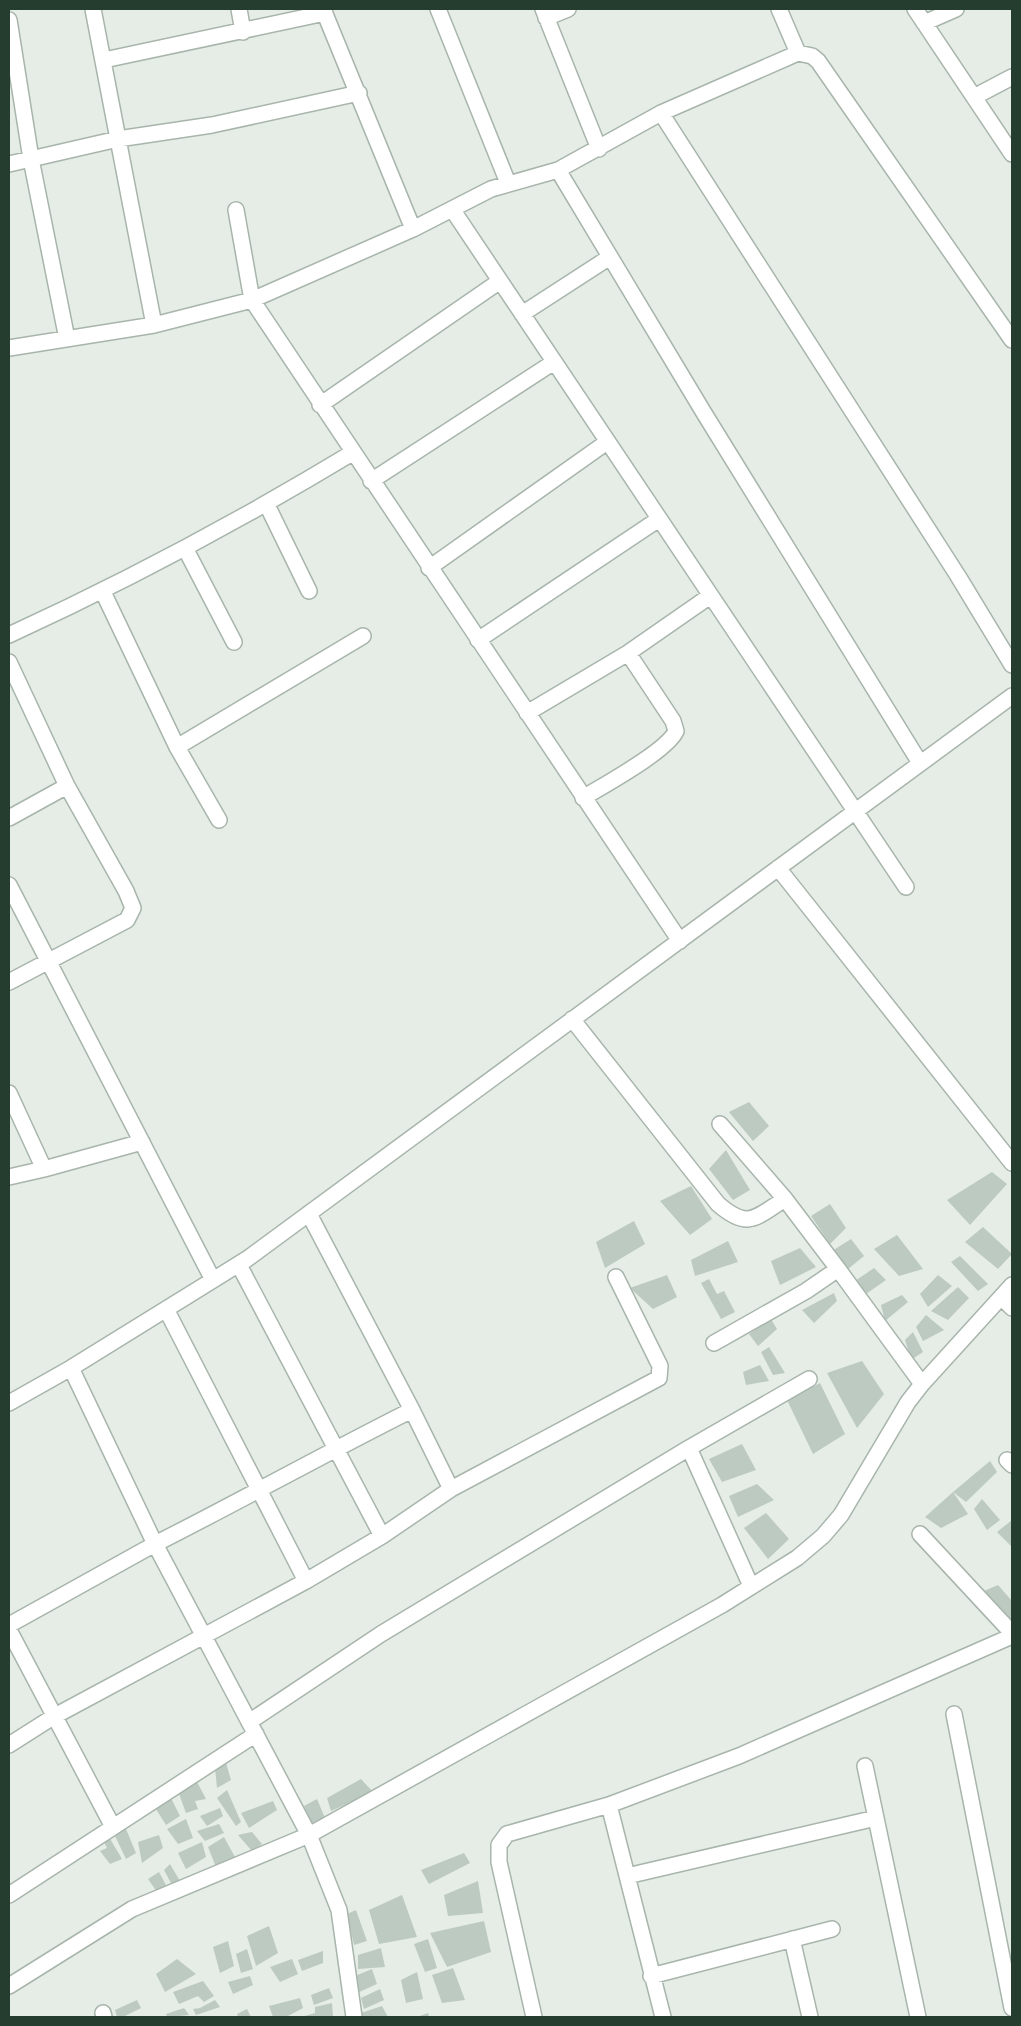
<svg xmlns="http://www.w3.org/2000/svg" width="1021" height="2026" viewBox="0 0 1021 2026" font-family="Karla,sans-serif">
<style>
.building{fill:#bdcac1}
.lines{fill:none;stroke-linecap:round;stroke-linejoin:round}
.minor-casing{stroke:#a8b5ab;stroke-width:18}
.minor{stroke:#fff;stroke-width:15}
</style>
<rect width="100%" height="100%" fill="#e5ede6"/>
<!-- building -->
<path class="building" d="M749,1102L769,1126L753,1141L729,1112Z
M726,1150L750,1190L733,1200L709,1169Z
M992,1172L1007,1184L970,1225L947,1200Z
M691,1186L712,1219L690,1235L660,1201Z
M830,1204L846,1228L830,1244L811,1216Z
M634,1221L645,1244L605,1268L596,1242Z
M983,1227L1012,1254L998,1269L965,1242Z
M897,1235L923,1269L899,1276L874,1249Z
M851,1239L864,1256L848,1269L832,1251Z
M728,1241L738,1262L695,1276L691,1260Z
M800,1248L816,1267L780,1285L771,1261Z
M960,1256L988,1284L978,1291L951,1262Z
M874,1268L886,1280L866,1294L855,1281Z
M667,1275L677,1297L653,1309L630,1288Z
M938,1275L952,1286L928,1307L920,1294Z
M709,1279L717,1294L724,1291L735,1312L721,1319L701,1283Z
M958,1287L969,1298L948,1320L931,1311Z
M834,1293L837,1301L814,1323L802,1310Z
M902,1295L908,1302L885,1321L881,1305Z
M926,1315L944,1330L923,1341L916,1327Z
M771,1319L777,1329L758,1346L749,1334Z
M913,1332L923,1352L911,1360L905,1340Z
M769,1347L785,1373L773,1375L761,1352Z
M862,1361L884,1394L857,1428L827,1373Z
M760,1365L769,1381L746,1385L743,1372Z
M820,1383L845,1434L813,1454L787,1400Z
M742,1444L756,1470L722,1482L709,1459Z
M990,1461L997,1472L966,1502L953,1492Z
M757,1484L774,1500L738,1517L729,1496Z
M953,1492L968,1514L941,1528L925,1517Z
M982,1499L1000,1520L987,1530L974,1509Z
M766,1513L789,1539L768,1559L744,1528Z
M1012,1520V1547L997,1532Z
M998,1585L1012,1601V1623L984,1591Z
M226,1763L231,1780L217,1788L215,1768Z
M361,1779L373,1792L331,1811L327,1798Z
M196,1780L206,1799L195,1801L198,1809L186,1813L178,1791Z
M227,1790L241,1822L236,1826L217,1798Z
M170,1796L180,1816L166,1825L154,1806Z
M317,1799L325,1818L312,1823L304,1806Z
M273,1801L277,1810L249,1828L241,1813Z
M220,1808L223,1816L207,1826L200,1816Z
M186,1819L193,1838L178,1844L167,1829Z
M219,1824L224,1833L205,1841L197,1831Z
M126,1829L136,1853L126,1859L115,1836Z
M252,1832L262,1844L252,1851L238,1835Z
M159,1835L163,1848L142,1863L138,1842Z
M109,1837L122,1859L110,1864L100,1851L107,1848L103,1840Z
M224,1837L236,1859L216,1867L208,1847Z
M202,1842L206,1857L186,1869L178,1853Z
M464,1853L470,1863L429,1884L421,1870Z
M170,1864L180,1881L172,1885L164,1870Z
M159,1872L167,1887L157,1892L148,1879Z
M478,1881L483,1913L448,1916L444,1895Z
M402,1895L417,1937L379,1944L369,1910Z
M356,1910L367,1941L354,1945L347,1914Z
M484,1921L491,1952L447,1967L430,1933Z
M269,1926L278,1953L256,1966L247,1936Z
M428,1939L437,1968L425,1972L414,1944Z
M228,1941L234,1966L220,1973L213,1947Z
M381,1948L385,1967L358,1969V1955Z
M247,1949L253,1969L241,1973L236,1954Z
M323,1951V1963L302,1971L298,1960Z
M177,1959L196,1974L165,1992L156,1974Z
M292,1959L298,1974L280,1982L270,1967Z
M453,1968L465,2000L442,2003L432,1975Z
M372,1969L377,1984L357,1993L355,1976Z
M417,1972L423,1999L406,2003L401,1980Z
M250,1976L253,1985L233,1994L228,1982Z
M203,1981L214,1996L204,2002L198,1996L179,2004L173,1992Z
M329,1988L333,1998L314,2005L311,1995Z
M380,1989L384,2000L364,2009L361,1998Z
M300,1998L303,2008L286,2017H273L269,2006Z
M137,2000L141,2008L123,2017H117L115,2010Z
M215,2000L220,2007L196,2015L193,2009L200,2008Z
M332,2003L333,2017H301L315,2013V2007Z
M382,2006L388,2017H363L361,2013Z
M184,2008L189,2015L167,2017L166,2014Z
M247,2009L251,2017H238L237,2014Z
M428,2013L429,2017H417Z"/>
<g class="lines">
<!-- minor casing -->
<g class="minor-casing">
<path id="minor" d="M239,9L243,32
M323,9L413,229
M438,9L508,183
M543,9L599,149
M779,9L798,53L812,56L818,61L1012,340
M915,9L1012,154
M546,18L568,9
M9,20L31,159L67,339
M924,23L956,9
M104,60L325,13
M974,97L1012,77
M661,113L958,576L1012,665
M9,164L118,139L93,9
M558,170L704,413L920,763
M452,209L906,887
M236,210L252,300L680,941
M522,314L610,257
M154,325L118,139L212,125L359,93
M9,348L154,325L252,300L413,229L491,189L558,170L661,113L798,53
M320,405L500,281
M371,481L554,362
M267,505L309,591
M185,548L234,642
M429,568L607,442
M103,592L177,747L219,820
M9,635C127,581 241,520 352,453
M478,640L659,519
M9,662L67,786L126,891L133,908L127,920L9,982
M527,713L628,653L710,596
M177,747L363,636
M583,798C604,785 667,751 676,731L673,721L628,653
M9,818L67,786
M778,868L1012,1163
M9,885L213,1280
M572,1019L718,1204C748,1230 755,1218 785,1199L838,1269
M9,1093L44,1169L9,1177
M720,1124L785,1199
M44,1169L142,1142
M309,1214L412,1410L451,1489
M239,1265L382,1536
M1001,1297L1012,1308
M166,1309L306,1581
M714,1343L806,1291L838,1269L922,1384
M71,1368L155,1544C242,1500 326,1453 412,1410
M9,1403L71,1368L247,1259L1012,696
M689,1448L809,1379
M1007,1460L1012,1465
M920,1534L1012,1633
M9,1625L155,1544L309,1835L339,1910L354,2017
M9,1630L113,1827
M954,1714L1012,2008
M249,1722L381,1634L689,1448L751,1586
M9,1745L53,1717L306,1581L382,1536L451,1489L659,1378L660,1366L616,1277
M865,1766L918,2017
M609,1805L663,2017
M627,1876L876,1818
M9,1895L256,1734
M792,1939L810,2017
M651,1976L832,1929
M9,1986L132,1909L309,1835L722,1605L797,1558L823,1536L841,1515L908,1402L922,1384L1012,1285
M103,2013L104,2017
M534,2017L499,1862V1845L507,1834L609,1805L739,1756L1012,1636"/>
</g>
<!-- minor -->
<use href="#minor" class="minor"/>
</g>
<!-- border -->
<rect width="1021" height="2026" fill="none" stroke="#253d2e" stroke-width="20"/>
</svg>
